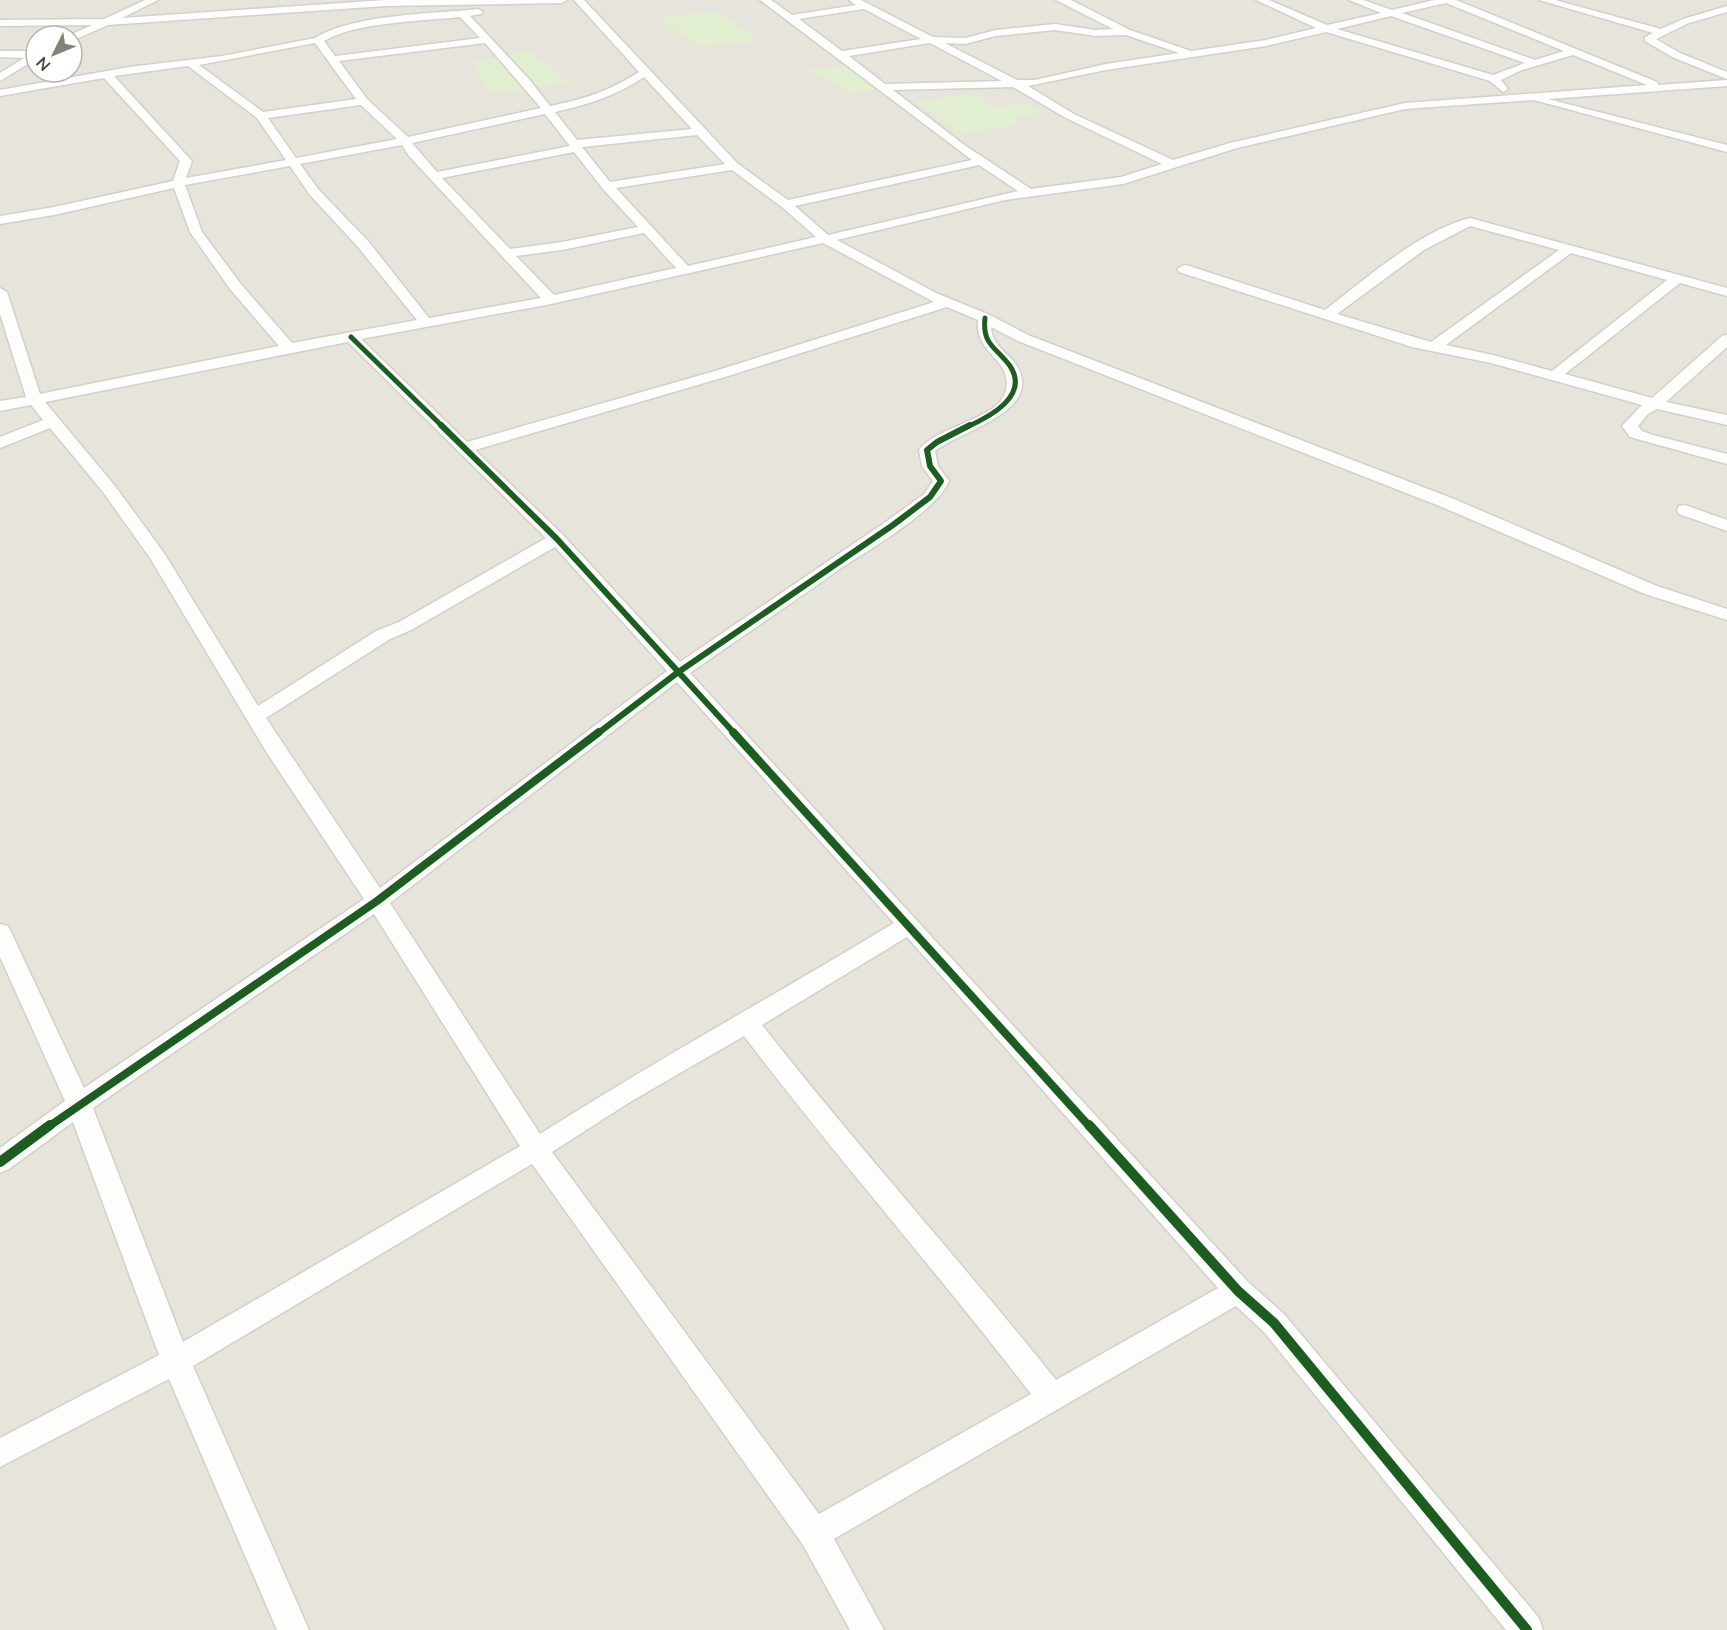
<svg xmlns="http://www.w3.org/2000/svg" width="1727" height="1630" viewBox="0 0 1727 1630" font-family="Mulish,sans-serif">
<style>
.residential{fill:#e7e4dc;fill-rule:evenodd}
.green{fill:#e1eecf}
.lines{fill:none;stroke-linecap:round;stroke-linejoin:round}
.minor-casing{stroke:#d2d0cb;stroke-width:3}
.minor{fill:#fdfdfc;fill-rule:evenodd}
.cycleway-far3-casing{stroke:#fff;stroke-width:8}
.cycleway-far2-casing{stroke:#fff;stroke-width:9}
.cycleway-far1-casing{stroke:#fff;stroke-width:12}
.cycleway-casing{stroke:#fff;stroke-width:14}
.cycleway-far3{stroke:#1b5e20;stroke-width:5}
.cycleway-far2{stroke:#1b5e20;stroke-width:6}
.cycleway-far1{stroke:#1b5e20;stroke-width:8}
.cycleway{stroke:#1b5e20;stroke-width:10}
</style>
<rect width="100%" height="100%" fill="#f4f2ee"/>
<!-- residential -->
<path class="residential" d="M0,0H1727V1630H0ZM36,36H72V72H36Z"/>
<!-- green -->
<path class="green" d="M719,11L758,41L698,46L657,17Z
M529,50L570,83L491,94L472,62Z
M853,64L896,86L852,94L807,70Z
M977,93L990,107L1027,104L1047,111L1013,118L1021,124L960,134L917,102Z"/>
<g class="lines">
<!-- minor casing -->
<g class="minor-casing">
<path id="minor" d="M145,0H158L122,18L385,0H567L562,3L385,6L108,25L72,41V36H68L92,25L0,26V20L104,19Z
M574,0H584L738,164L788,200L972,160L760,0H771L792,15L856,5L849,0H861L933,37L965,38L996,30L1055,24L1096,30L1113,29L1056,0H1071L1130,30L1191,51L1266,40L1316,28L1256,0H1269L1327,25L1381,13L1349,0H1363L1392,10L1434,0H1456L1657,82L1658,85L1727,80V86L1548,99L1727,145V152L1534,100L1405,109L1237,148L1123,184L1005,200L837,240L936,293L990,315L1028,335L1454,499L1657,586L1727,609V620L1645,594L1442,507L1018,341L991,327C992,348 1013,354 1020,372C1037,413 957,433 935,451L938,466L949,481C937,511 868,550 840,569C790,604 740,638 690,673L1248,1282L1284,1314L1539,1618L1543,1630H1506L1264,1332L1236,1306L834,1539L884,1630H850L803,1545L532,1164L193,1366L309,1630H277L169,1379L0,1467V1438L159,1355L73,1122L9,1169L0,1173V1148L65,1101L0,957V924L8,926L11,932L84,1088L364,899L267,753L150,558L103,492L50,428L0,448V437L43,420L31,405L0,411V401L26,397L0,314V288L7,292L40,394L279,346L230,289L190,232L174,188L54,215L0,224V216L54,207L173,181L180,161L104,78L0,96V90L129,67L222,56L315,38C354,14 432,14 478,9L483,12L481,14L470,16L529,79L550,106C585,99 609,91 639,72ZM1446,3L1564,51L1535,60L1402,13ZM864,9L921,39L842,51L799,19ZM1391,16L1525,63L1493,75L1337,29ZM460,17L480,38L335,56L324,41C356,22 423,21 460,17ZM1055,30L1096,36L1126,35L1179,53L1106,64L1035,80H1017L945,43L965,44L996,36ZM1326,32L1490,81L1503,92L1508,89L1501,80L1522,70L1573,55L1647,85L1405,103L1230,143L1173,160L1074,114L1028,86L1106,70L1266,46ZM315,43L356,99L263,112L199,65ZM485,43L541,108L408,137L367,99L339,61ZM930,43L1002,81L885,84L849,56ZM188,66L257,118L286,160L186,178L192,161L190,159L114,76ZM644,77L692,129L577,140L555,112C587,105 616,96 644,77ZM1013,87L1066,118L1162,164L1121,177L1031,189L963,144L893,90ZM361,105L397,139L296,158L268,118ZM545,114L570,146L437,172L412,143ZM697,135L725,164L610,182L582,147ZM402,145L409,156L541,298L429,318L368,241L318,189L300,164ZM574,152L603,189L638,227L562,242L510,249L442,178ZM979,165L1018,191L828,235L795,206ZM290,166L310,195L358,247L417,320L292,343L240,283L202,232L185,185ZM732,170L782,207L816,237L688,266L616,188ZM644,233L676,268L554,295L516,256L562,250ZM823,243L934,302L715,371L467,442L361,339L551,304ZM947,307L978,320C974,354 1013,359 1006,390C999,420 938,425 919,450L922,466L933,481L924,494L887,521L680,662L563,535L475,450L725,377ZM348,342L546,538L399,622L376,631L258,706L164,553L115,486L45,402ZM555,547L667,671L380,888L266,718L390,639L411,630ZM677,682L894,923C777,994 656,1060 540,1134L390,903ZM374,914L520,1146L183,1342L93,1108ZM907,937L1218,1288L1056,1380C960,1260 857,1146 762,1025ZM744,1036C837,1158 938,1273 1031,1394L819,1514L552,1152L630,1102Z
M1539,0H1555L1661,29L1683,19L1727,6V12L1689,23L1656,39L1680,53L1727,72V79L1672,57L1645,41V37L1653,33Z
M0,51H36V59L0,81V73L24,58L0,57Z
M1470,218L1727,288V296L1680,283L1565,374L1652,398L1722,336L1727,335V347L1666,402L1727,415V425L1657,409L1648,414L1638,426L1642,431L1653,435L1727,454V464L1630,437L1622,426L1642,405L1491,363L1412,347L1179,272L1177,269L1184,265L1189,266L1325,310C1367,278 1419,231 1470,218ZM1470,226L1559,250L1431,342L1337,314L1424,250ZM1571,253L1667,280L1552,371L1493,355L1446,345Z
M1685,505L1727,520V531L1679,514L1677,510L1679,506Z"/>
</g>
<!-- minor -->
<use href="#minor" class="minor"/>
<!-- cycleway-far3 casing -->
<g class="cycleway-far3-casing">
<path id="cycleway-far3" d="M351,337L443,427
M967,427C989,417 1030,396 1010,366C996,347 982,345 985,318"/>
</g>
<!-- cycleway-far2 casing -->
<g class="cycleway-far2-casing">
<path id="cycleway-far2" d="M441,425L557,539L735,734
M597,734L677,673L893,525L930,497L941,481L930,466L927,450L937,442L970,425"/>
</g>
<!-- cycleway-far1 casing -->
<g class="cycleway-far1-casing">
<path id="cycleway-far1" d="M733,732L1090,1127
M48,1127L377,901L599,732"/>
</g>
<!-- cycleway casing -->
<g class="cycleway-casing">
<path id="cycleway" d="M1089,1125L1238,1291L1274,1323L1527,1630
M0,1162L50,1125"/>
</g>
<!-- cycleway-far3 -->
<use href="#cycleway-far3" class="cycleway-far3"/>
<!-- cycleway-far2 -->
<use href="#cycleway-far2" class="cycleway-far2"/>
<!-- cycleway-far1 -->
<use href="#cycleway-far1" class="cycleway-far1"/>
<!-- cycleway -->
<use href="#cycleway" class="cycleway"/>
</g>
<!-- north arrow -->
<g transform="translate(54 54) rotate(227)"><circle r="28" fill="#ffffff" stroke="#b7b4b0" stroke-width="1.5"/>
<path d="M0-4.5L10 22L0 15L-10 22Z" fill="#868178"/>
<text y="-9" font-size="16" font-weight="bold" text-anchor="middle" fill="#4b4439">N</text>
</g>
</svg>
